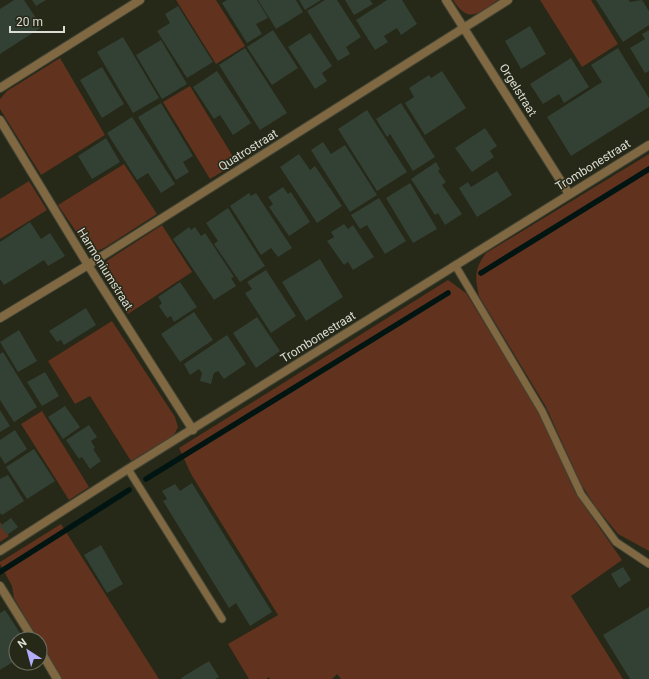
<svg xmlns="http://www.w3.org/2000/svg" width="649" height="679" viewBox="0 0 649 679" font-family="Roboto,sans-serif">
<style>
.green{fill:#61321d}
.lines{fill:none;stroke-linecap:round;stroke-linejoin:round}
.stream{stroke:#001512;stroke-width:5.5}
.building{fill:#334135}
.service-casing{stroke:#434536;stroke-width:9}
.minor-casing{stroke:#434536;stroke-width:10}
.service{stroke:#7f6842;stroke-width:7}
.minor{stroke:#7f6842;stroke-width:8}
.labels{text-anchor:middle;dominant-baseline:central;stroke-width:3;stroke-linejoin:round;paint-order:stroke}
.street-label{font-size:12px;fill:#dbddd3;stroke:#262818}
</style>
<rect width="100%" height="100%" fill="#262818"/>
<!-- green -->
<path class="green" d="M176,0H216L245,46L216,64Z
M453,0H498C478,13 469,25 453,0Z
M540,0H591L618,44L582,67Z
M60,58L105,135L41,175L0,109V99L7,91Z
M190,86L237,163L210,179L163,102Z
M649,154V551L618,534L595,506L581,484L546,407L479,296C475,278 474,269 486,253Z
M124,164L157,214L104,248L95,252H90L58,205Z
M29,181L47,210L0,239V199Z
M162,225L192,272L128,314L101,272V268L108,260Z
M448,280L466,293L538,411L576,494L622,560L571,596L623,679H341L337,674L332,679H270L269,677L266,679H249L228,644L278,615L191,474L179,448Z
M112,321L175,417L178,427L174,435L131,461L90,396L75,404L48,361Z
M42,411L89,487L69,500L21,424Z
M0,522L9,536L0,542Z
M61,524L159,679H61L40,643V639H38L14,598L12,586L0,564V562Z"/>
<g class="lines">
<!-- stream -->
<path class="stream" d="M481,273L649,169
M146,479L448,293
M0,572L129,490"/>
</g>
<!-- building -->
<path class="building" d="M14,0H24L42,27L0,54V9Z
M32,0H46L36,6Z
M227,0H257L268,18L256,24L262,34L247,43L222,3Z
M258,0H296L303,12L276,29Z
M299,0H321L305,10Z
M325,0H337L361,37L346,47L350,54L338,61L307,11Z
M345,0H370L373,4L354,15Z
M387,0H402L417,24L401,35L397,28L384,36L388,42L375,50L356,20Z
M596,0H629L630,2L642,0L649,11V25L623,42Z
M178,6L213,62L187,78L157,31L170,23L165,14Z
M530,26L546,54L521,69L505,41Z
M273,30L298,68L272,85L247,47Z
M649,30V71L645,73L630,48L645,39L642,34Z
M310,33L332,66L322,73L327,81L315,89L288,47Z
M123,37L159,98L133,113L97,52Z
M161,40L187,84L162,99L136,55Z
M245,48L287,113L260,130L219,65Z
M618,48L649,98V107L571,156L547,117L602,82L591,65Z
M571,58L589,87L564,103L559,94L543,104L530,84Z
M102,67L124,104L102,118L80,80Z
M217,71L251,123L233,135L220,115L214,119L193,87Z
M442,71L466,108L425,135L405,103L414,97L409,88L429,75L431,78Z
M161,103L193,156L183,162L189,172L176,180L138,117Z
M401,103L435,157L413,171L390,134L387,137L376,119Z
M367,110L407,172L377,191L338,129Z
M132,117L175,184L161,193L148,173L137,180L107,133Z
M485,128L497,146L490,151L494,157L472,172L455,148Z
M106,138L120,162L92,179L78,156Z
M323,142L331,154L345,145L377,195L350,212L311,150Z
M299,154L310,170L315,166L342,206L317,223L280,167Z
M436,162L440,169L438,171L446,182L442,185L462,214L445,225L438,213L435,215L411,179Z
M497,171L512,195L477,217L459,188L468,182L471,187Z
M410,183L437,229L413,243L386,198Z
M283,187L288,194L291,192L310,222L289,236L269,207L273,204L268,197Z
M249,193L251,196L256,193L292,248L278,257L271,248L261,255L230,206Z
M379,198L406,241L385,254L367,225L360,229L351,215Z
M228,208L265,266L240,282L214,244L218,241L206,223Z
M30,222L41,239L50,233L65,256L48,266L44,260L4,285L0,279V242Z
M344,224L348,229L353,225L374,257L353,270L348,262L344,265L327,241L334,237L331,232Z
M189,227L191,230L195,227L201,236L205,233L234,277L231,278L236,286L214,300L173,239Z
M320,259L343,297L306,321L282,282Z
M266,270L296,316L271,333L245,293L252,289L247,282Z
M180,282L197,307L174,322L171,316L167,318L159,306L162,303L158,297Z
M86,308L96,325L64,345L61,340L57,342L49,331Z
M194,312L213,340L180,362L161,334Z
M257,317L280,351L256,368L233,333Z
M19,330L37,361L18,372L0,342Z
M227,335L246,364L224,379L218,371L214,373L211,384L200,381L202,373L199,369L190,375L184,364Z
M3,352L37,407L14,422L0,400V354Z
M45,372L59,396L42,406L27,382Z
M65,406L80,427L63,439L48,417Z
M0,410L10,426L0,432Z
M89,425L97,437L91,441L95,448L93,449L101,461L90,469L82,457L79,459L66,440Z
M15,430L27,449L5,464L0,456V440Z
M34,449L55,481L27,499L6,467Z
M8,475L24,501L2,515L0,513V479Z
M192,483L272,612L250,626L236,603L229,608L163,501L167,499L162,491L175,484L180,491Z
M11,518L18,527L7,535L0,526Z
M101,545L123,584L107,593L84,555Z
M623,567L631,580L619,588L611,574Z
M649,607V679H630L603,635Z
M5,610L24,639H16V660L0,670V613Z
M209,661L219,677L215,679H182L181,678Z"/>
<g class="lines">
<!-- service casing -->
<g class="service-casing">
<path id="service" d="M455,265L542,411L581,494L616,542L649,564
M128,469L222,619"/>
</g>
<!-- minor casing -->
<g class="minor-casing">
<path id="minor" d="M446,0L569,194
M0,88L140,0
M0,120L88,265L193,430
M0,318L88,265L508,0
M0,551L128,469L649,145
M0,586L33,639
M40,650L57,679"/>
</g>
<!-- service -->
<use href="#service" class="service"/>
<!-- minor -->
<use href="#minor" class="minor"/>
</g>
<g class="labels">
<!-- street labels -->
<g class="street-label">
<text transform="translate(518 90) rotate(58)">Orgelstraat</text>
<text transform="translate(248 150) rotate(-32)">Quatrostraat</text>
<text transform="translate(593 165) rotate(-32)">Trombonestraat</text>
<text transform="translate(105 269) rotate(58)">Harmoniumstraat</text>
<text transform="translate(318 337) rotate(-32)">Trombonestraat</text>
</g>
</g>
<!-- north arrow -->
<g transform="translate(28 651) rotate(324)"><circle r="19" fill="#262818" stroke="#6e7063"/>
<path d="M0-3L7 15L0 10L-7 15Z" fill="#b2adf9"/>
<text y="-6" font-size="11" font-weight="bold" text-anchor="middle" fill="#dbddd3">N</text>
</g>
<!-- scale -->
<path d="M10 26v6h54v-6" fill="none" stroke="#dbddd3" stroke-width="2"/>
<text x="16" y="26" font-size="12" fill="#dbddd3" stroke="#262818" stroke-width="3" paint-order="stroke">20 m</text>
</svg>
